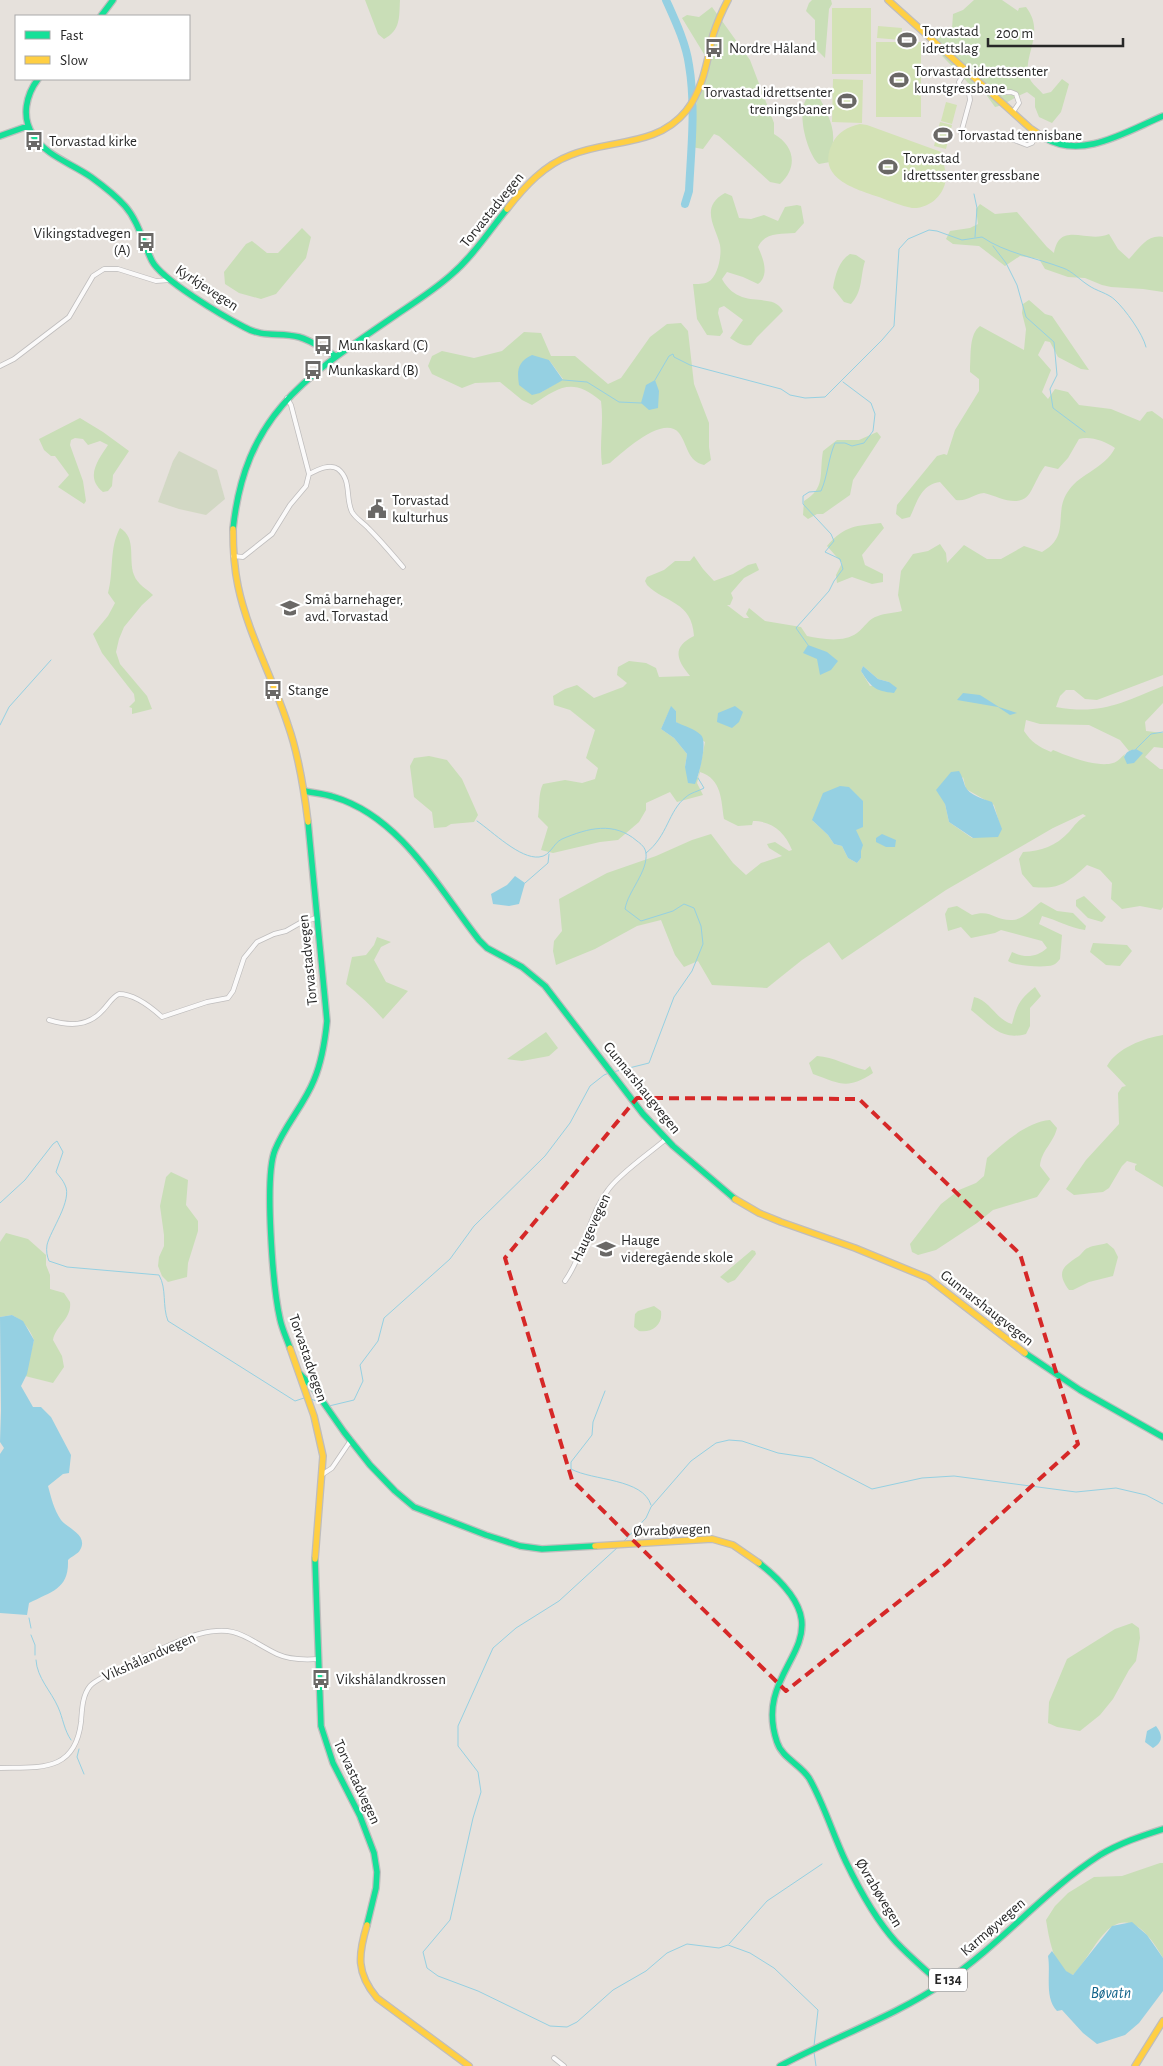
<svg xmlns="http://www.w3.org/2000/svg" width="1163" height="2066" viewBox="0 0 1163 2066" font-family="'Alegreya Sans',sans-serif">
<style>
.green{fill:#c9deb7;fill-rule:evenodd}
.cemetery{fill:#d2d8c4}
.pitch{fill:#d3e2b5}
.water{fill:#95d0e2}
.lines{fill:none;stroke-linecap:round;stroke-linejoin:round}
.stream{stroke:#95d0e2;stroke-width:1}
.river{stroke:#95d0e2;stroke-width:8}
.street-casing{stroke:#bfbdbd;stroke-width:5.5}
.fast-casing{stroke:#bfbdbd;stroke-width:8}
.slow-casing{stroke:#bfbdbd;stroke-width:8}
.street{stroke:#fbfafa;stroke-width:4}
.fast{stroke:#16e098;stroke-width:5.5}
.slow{stroke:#ffcf43;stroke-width:5.5}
.marked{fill:none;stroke:#d62828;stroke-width:4;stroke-dasharray:10 6;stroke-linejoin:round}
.labels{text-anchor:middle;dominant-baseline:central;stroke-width:4.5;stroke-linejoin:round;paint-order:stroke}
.shield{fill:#fff;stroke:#686868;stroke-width:1}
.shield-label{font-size:14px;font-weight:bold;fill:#272727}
.poi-label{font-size:15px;fill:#272727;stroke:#fff;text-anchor:start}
.street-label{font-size:15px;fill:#272727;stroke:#fff}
.water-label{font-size:16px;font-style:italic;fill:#16668c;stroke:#fff}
</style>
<rect width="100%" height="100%" fill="#e6e1dc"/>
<!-- green -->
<path class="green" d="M365,0H400C399,17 401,30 384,39L378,34Z
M812,0H831L832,4L829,9L825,58L815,48V20L806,11L809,3Z
M974,0H1002L1018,11L1019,8L1026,7C1047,34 1020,58 1030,79C1032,84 1039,89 1043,94L1051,92L1062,79L1069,84L1061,112L1052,123L1039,117L1035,107V98L1027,92C1016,96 1007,104 995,107L985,93L972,87L920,33L924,24L936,32L947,33L952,29L953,14L963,10Z
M712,7L750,60L774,123V134C795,146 798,168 780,184L770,182L719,136L714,134L703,149L691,147L693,135L692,123L707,59L682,18L687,15L699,17Z
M811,95H818C825,109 835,125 833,142C832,149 828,154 830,162L819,164C807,155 793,104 811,95Z
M725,193L732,196L739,218L751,219L764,215L778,221L785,207L797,205L801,206L804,223L795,233C781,234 765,232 758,247C763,258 770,275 758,284L743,277L727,272L722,279C740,312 772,290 783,311L757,337L751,345C743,347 736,342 730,338L743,320L724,306L719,308L718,313L723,332L720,336L707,335L697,319L693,284C697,284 704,284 708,282C718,277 722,255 720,245C716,227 699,207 725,193Z
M980,204L995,214L1017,212L1047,247L1054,253C1060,220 1087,244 1109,234L1118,249L1129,259C1139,249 1147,234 1163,237V292L1143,289L1111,287L1102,285L1085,278L1068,277L1045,269L1039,259L1020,256L1005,266L979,246L953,244L946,239L950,231L970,228L978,224L976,209Z
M302,228L311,237L306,258L276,294L261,299L239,293L225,284L224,272L246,244L252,241L267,253H278Z
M850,254L856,255L865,261C860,277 863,291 851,304L844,302L833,288C835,276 839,260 850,254Z
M1029,300L1045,314L1052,316L1089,370L1081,369L1058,357L1050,342L1045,341L1038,355L1051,370L1042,392L1048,399L1055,389L1068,392L1079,405L1111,409L1140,421L1147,412L1152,411L1163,419V675L1097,700L1085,699L1074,690H1066L1060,696L1056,707C1101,715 1122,703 1163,686V703L1145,722L1146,731L1163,733V748L1154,747L1145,757L1160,769H1163V907L1161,910L1140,906L1122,909L1111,899L1112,883L1100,870L1087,865C1068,882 1060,890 1033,887L1022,874L1019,859L1023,852C1041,851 1056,846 1069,832C1074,826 1079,819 1086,816L1083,814L1053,828L946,890L842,960L829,942L802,960L767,988L712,985L698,961L684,967L675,955L661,920L637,926L595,949L556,965L553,951L554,941L562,931L559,899L607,873L656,856L692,840L711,834L733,863L746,875L761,863L782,856L769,848L767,844L775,842L789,851L792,850C785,832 772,821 753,821L752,825L738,826L724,819C721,800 722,779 700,772L697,783L703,795L677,802L670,792L646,803V810L639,822L618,840L600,842L553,853L541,850L548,827L538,817C540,805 538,794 543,784L565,780L582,783L595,779L598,768L586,758L595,730L570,710L554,705L553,696L565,689L577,685L594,698L623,687L627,683L617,675L618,667L629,661L646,663L656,668L659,677L690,676C676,659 672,647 694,636C692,601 665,603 647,585L645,581L647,577L664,570L675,561H690L694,556L703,569L714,581L733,574L748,565L756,563L759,570L744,578L731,593L733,598L730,605H727L744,618H749L746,614L749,608L765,621L801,627L807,636C822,639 843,643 857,633C865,627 868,619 878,616C885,613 894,613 902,611L898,595L901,571L913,554L928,551L940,544L946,553L947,563L964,545L987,559H1001L1024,546L1042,552C1072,535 1052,513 1069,490C1081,473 1104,469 1115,448C1104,441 1091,436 1079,439L1068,458L1058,469L1045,466C1039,474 1036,482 1031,491C1021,510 1000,497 984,493C973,494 967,502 956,500L940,482C921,485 918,500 910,517L902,519L896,514L897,505L937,456L944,454L947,455L955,430L979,391V379L970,372V367C971,355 969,334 980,326L1024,350L1026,329L1022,313L1023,304ZM863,666L878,679L889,682L870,686L861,671ZM671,707L676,711V722L705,742L698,778L685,767L687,754L674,738L661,729ZM1026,720L1040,724L1089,725L1120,740L1129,751L1136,749L1124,757L1125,754C1121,757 1118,762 1113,763C1098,768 1067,756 1053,750L1051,752C1039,747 1031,742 1024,731ZM963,777L966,789L994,805L1001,829L972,838L949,822L945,804ZM812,820L861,851V858L857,863L848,858L842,846L834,844L828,835Z
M681,323L688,331L694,384L709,423V447L711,460L704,465C687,461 688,445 679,433C663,414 622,453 610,463L602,465C599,443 604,423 601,401C572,377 560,387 532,405L522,400L500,382L475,383L462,388L432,374L428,366L432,356L442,351L474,358L502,351L524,332L541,333L551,356H575L608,384L621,378L650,337L667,324ZM549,360L563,379L540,393Z
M80,418L103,432L129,451L113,475L112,486L108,491L103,492C84,477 99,459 108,445L100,441L88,445L83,439L75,438L71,440L70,445L83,481L86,501L84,504L58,487L69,475L55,456H51L44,450L39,439Z
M877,432L881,437L853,480L850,495L823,514H817L808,519L803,515L804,501C826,488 819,474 823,451L837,440H859Z
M881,523L884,528L862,555L865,565L883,574V582L872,584L852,577L837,583L836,575L842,563L827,546C845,525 856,526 881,523Z
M120,528C137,538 128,559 134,575C137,584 147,589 153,595L142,605L124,627L119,639L116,652L120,664L147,696L152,709L132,714V708L129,707L135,701L134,694L102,653L93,634L108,616L115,603L108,593C114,571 109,548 120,528Z
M429,756L447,760L462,779L478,815L474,822L451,824L446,827L434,828L432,812L414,797L410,766L414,758Z
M1084,896L1106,917L1102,922L1088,918L1076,906V900Z
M1041,902L1057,911L1073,913L1086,926L1085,930C1070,928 1057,920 1042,916L1039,924L1062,935L1060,959C1058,961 1056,964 1053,965C1045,968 1015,966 1008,961L1012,952C1024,958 1036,958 1047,948L1042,941L1001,930L995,933L971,938L961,927L948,931L945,914L948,908L957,906L972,915C991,909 994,920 1011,920C1022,921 1033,908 1041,902Z
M377,937L391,942L381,947L374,960L386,982L408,991L383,1019C372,1006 359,995 346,984L352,957L366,955L374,945Z
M1093,943L1127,945L1132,951L1120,966L1106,965L1090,952Z
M1035,987L1041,996L1030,1008V1026L1026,1034C1001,1041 990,1025 971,1010L974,997C990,1000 996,1020 1012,1024C1017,1005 1019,1000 1035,987Z
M546,1032L558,1048L549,1056L522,1061L507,1059Z
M1163,1035V1187L1135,1170V1166L1137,1164L1127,1161L1122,1166L1109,1188L1103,1192L1074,1195L1066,1189L1086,1160L1119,1124L1118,1093L1122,1087L1126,1086L1107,1066C1117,1048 1144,1038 1163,1035Z
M817,1056C834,1057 848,1066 865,1070L870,1066L873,1073C847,1090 841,1084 813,1074L809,1063Z
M1050,1120L1057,1128C1054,1142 1041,1151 1040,1166L1050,1179L1037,1197L993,1210L977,1223L936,1250L918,1255L912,1252L910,1244L941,1204L959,1190L976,1183L984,1176L987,1158C1004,1143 1026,1122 1050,1120Z
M171,1172L188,1180L186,1205L198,1221V1231L188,1263L187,1277L168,1282L162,1276L158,1266L159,1257L164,1246V1235L160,1206L166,1177Z
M6,1233L28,1239L46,1255V1265L50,1275V1289L64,1293L70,1302C72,1319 56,1325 53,1340L62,1356L64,1367L53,1383L25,1376L34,1340C29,1327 23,1321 12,1315L0,1317V1242Z
M1107,1243L1114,1249L1118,1257L1113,1276L1089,1282L1073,1290H1069C1055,1271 1064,1266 1079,1256C1082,1254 1084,1249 1088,1248C1093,1245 1101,1245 1107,1243Z
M752,1250L755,1251L756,1254L735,1280L728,1283L720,1277Z
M654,1306L661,1311C663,1325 652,1333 639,1331L634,1327L635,1314L638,1311Z
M1132,1623L1139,1628L1140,1638L1136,1661L1129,1670L1113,1699L1100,1715L1080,1731L1057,1727L1048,1723L1049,1702L1067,1659L1115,1629Z
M1160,1863H1163V1958C1154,1942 1135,1912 1113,1926C1099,1934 1086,1962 1073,1975C1053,1969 1049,1937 1046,1920L1055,1906L1068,1893L1094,1877L1122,1876Z"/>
<!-- cemetery -->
<path class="cemetery" d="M179,451L217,470L225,499L206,515L179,509L158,502L173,461Z"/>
<!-- pitch -->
<path class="pitch" d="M832,8H871V74H832Z
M878,26L902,28L901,40L877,38Z
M876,42H921V117H876Z
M833,79L863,80L862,123L832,122Z
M946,102L957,105L952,124L941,121Z
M940,122L952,125L946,149L934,146Z
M860,124L867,125L944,153C941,162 946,167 946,176C946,194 930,209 912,208C901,206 890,201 879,197C855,189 816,178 832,144C838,132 847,127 860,124Z"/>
<!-- water -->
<path class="water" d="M532,355L549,360L563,380L540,393L532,395L519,385C517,371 517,362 532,355Z
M655,380L659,391L658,408L649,410L641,403L646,385Z
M808,645L827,652L838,661L831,670L820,675L817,659L803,653Z
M863,666L878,679L889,682L897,688L894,693C875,691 871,687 861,671Z
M963,693L980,695L999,707L1017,713L1010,715L998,707L957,700Z
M671,706L676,711V722C684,726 695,729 701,735C708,742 699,775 695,784L688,783L685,767L687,754L674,738L661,729Z
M735,706L743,712L739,722L732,728L717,722L718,713Z
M1136,749L1143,753L1134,763L1127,764L1124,757C1127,751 1130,750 1136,749Z
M959,771C962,776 963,780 965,786C969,795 983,799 992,802L1002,829L998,837L973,838L949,822L945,804L936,790L951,772Z
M840,786L849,787L863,801V827L856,830L863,845L861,851V858L857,863L848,858L842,846L834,844L828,835L812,820L823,793Z
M882,834L896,840L895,847H886L876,842V838Z
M515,876L525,883L519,904L509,906L493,904L491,894L507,885Z
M12,1315L23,1321L34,1340L27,1374L21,1386L33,1407H41L51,1417L71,1455L69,1473L63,1474L48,1486C51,1497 54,1510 61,1520C67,1528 89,1535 80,1550C78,1554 72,1556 68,1560C69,1589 52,1591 29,1603L27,1615L0,1613V1454L4,1448L0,1442L1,1411L0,1317Z
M1156,1726C1163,1735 1163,1742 1153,1748L1145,1742L1147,1731Z
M1132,1922L1147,1935L1163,1958V1991L1139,2023L1125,2035L1097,2044L1083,2033L1062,2010L1057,2011C1044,1998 1051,1973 1048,1956L1052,1951L1066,1971L1073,1975L1112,1926Z"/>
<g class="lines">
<!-- stream -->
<path class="stream" d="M974,194L977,208L975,237
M993,246L1006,263L1017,285L1026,317L1054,342L1057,375L1050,389L1053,408L1085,432
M563,380L587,382L619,402L641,403
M655,380L669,356L673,354L674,357L690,365L781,389L790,395L805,398L825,397L882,340L894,326L899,249L908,239L929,230L937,231L962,240L982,237C1005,253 1037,258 1063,268C1072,271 1080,280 1088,285C1096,291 1108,293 1115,300C1125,309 1143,334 1146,347
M808,645L796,628L829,591L834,581L843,569L840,559L825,552L834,541L831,534L803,504V496L809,492L821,491C828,475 828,459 835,443H845L852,446L864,443L873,431L875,414L871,403L843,382
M0,725L9,707L51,660
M1136,749L1151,734L1163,732
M477,821C493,832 520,859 539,857C551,856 553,843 562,839C588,828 614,821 637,841C641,844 645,847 646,853C648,872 628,891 625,909L641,921L673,911L684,904L694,908L701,926L703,944L692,971L674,997L649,1063L613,1072
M646,853C668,836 668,811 686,797C690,793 699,791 704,788L698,778
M525,883L548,863L549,854
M0,1203L25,1180L53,1144L57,1141L63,1152L56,1172C59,1176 63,1180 65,1185C73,1200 50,1231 47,1245C46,1251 47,1256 49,1261L67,1267L159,1275C167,1289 162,1306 168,1321L295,1401L304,1398
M605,1391L593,1422L592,1435L571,1462V1469C593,1481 643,1478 651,1505
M311,1399L321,1403
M329,1406L354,1400L363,1381L360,1365L378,1341L384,1318L450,1259L474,1226L545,1156L570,1123L590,1086L604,1075L609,1073
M624,1541L646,1518L651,1507L691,1461L716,1443L729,1440L742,1441L778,1453L812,1458L872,1489L922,1478L954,1476L1076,1492L1116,1488L1146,1495L1163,1504
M618,1547L559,1601L516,1628L493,1648L458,1726V1746L478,1772L481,1792L473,1818L450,1920L423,1952L427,1968L438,1976L478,1991L550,2026L567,2027L577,2022L613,1990L646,1971L667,1953L687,1944L719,1948L728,1945L750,1953L774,1968L818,2010L814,2046
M29,1618L31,1628
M31,1635L35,1645V1655
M36,1660C37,1678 51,1691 58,1707C63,1718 64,1730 71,1740
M79,1749L77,1757L84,1774
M729,1944L767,1901L822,1864
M814,2052L816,2066"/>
<!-- river -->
<path class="river" d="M666,0C675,20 686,43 689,65C696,106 691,150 689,191L685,204"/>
<!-- street casing -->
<g class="street-casing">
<path id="street" d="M991,93L1011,92L1016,94L1019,103L1013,112
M961,133L970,100L969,93L960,86L959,82L966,71
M1004,136L1027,145L1032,143L1037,133
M0,366L14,359L69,317L93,276L104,269H118L156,281L170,280
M309,474C317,470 330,463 338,469C352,480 345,498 352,512C356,519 364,523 369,529C381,541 392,554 403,567
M233,556L243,557L272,534L290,505L306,486L309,474L291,405L287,398
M49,1020C69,1026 88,1027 103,1010C108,1005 112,997 119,994C135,994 151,1007 162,1017L207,1002L228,998L233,991L244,958L257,942L274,934L286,931L300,923L316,918
M565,1281C584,1254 588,1217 608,1190C620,1173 650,1153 666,1139
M323,1474L332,1468L351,1440
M0,1768C39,1767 75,1773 81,1722C82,1710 82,1696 90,1686C97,1677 185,1637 199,1634C238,1624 246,1639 277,1654C290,1660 304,1660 318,1659
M554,2058L564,2066"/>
</g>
<!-- fast casing -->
<g class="fast-casing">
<path id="fast" d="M101,16L113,0
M38,79C26,95 21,117 33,135C46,156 71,163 91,177C102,185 116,196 125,206C139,222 143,243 152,261C162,280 223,316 244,327C263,338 279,332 299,337C311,340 324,350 336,356
M0,136L28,126
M1045,138C1083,160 1127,131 1163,116
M233,529C245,415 305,377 393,317C412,304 433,291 451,275C473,256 489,231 507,209
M304,791C314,793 325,794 334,797C401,817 439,889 479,940L487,948L522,967L545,986L643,1114L673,1146L735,1199
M290,1348C287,1339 282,1329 280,1319C273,1288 264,1177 275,1150C285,1125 304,1105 314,1080C322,1061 325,1041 327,1021L308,822
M1025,1353L1080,1390L1163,1437
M300,1374L314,1389L344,1432L370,1465L395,1491L414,1507L486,1535L520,1546L542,1549L595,1546
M315,1559L321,1726L333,1763L360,1816L374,1853L377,1872L376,1888L367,1925
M759,1563C859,1642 749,1660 777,1742C782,1758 800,1764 809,1778C824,1804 833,1835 846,1862C859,1889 876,1920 896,1942C910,1957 926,1970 941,1984
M780,2066C834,2037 894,2017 945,1982C1001,1944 1044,1891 1100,1855C1120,1843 1141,1836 1163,1829"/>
</g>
<!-- slow casing -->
<g class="slow-casing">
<path id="slow" d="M888,0L1030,128L1045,138
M507,209C525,186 544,165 571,155C610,139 657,147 686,111C703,90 707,61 713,35C717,23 722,11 728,0
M233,529C233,548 234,567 238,586C248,634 273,678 288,725C299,756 304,789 308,822
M735,1199L759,1213L781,1222L855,1248L928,1278L1025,1353
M290,1348L314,1416L323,1456L315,1559
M595,1546L712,1539L733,1545L759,1563
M367,1925C358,1955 356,1973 377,1998L469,2066
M1135,2066L1163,2021"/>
</g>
<!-- street -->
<use href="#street" class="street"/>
<!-- fast -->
<use href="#fast" class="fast"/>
<!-- slow -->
<use href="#slow" class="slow"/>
</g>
<!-- marked area -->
<path class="marked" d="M637,1098L859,1099L1020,1254L1078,1444L946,1564L786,1691L572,1480L505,1258Z"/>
<!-- icons -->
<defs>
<g id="stadium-bare" transform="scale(1.5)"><path d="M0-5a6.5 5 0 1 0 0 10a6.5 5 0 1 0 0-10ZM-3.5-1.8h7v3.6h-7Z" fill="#6a6866" stroke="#fff" stroke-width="2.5" paint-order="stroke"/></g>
<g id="bus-bare" transform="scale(1.5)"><path d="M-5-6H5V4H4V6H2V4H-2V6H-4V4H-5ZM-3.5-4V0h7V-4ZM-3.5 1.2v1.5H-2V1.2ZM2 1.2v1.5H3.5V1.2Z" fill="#6a6866" stroke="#fff" stroke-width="2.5" paint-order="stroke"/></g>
<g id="civic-bare" transform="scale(1.5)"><path d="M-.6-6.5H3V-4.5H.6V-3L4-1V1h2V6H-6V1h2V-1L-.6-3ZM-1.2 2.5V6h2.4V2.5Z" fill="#6a6866" stroke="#fff" stroke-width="2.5" paint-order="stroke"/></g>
<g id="school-bare" transform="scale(1.5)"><path d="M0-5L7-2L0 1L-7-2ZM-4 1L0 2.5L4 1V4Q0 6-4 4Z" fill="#6a6866" stroke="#fff" stroke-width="2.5" paint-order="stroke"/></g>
</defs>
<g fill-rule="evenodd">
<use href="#stadium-bare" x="907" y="40"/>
<use href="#bus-bare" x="714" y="48"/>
<use href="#stadium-bare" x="899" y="80"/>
<use href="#stadium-bare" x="847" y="101"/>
<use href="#stadium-bare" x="943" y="135"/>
<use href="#bus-bare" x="34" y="141"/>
<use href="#stadium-bare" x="888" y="167"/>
<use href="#bus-bare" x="146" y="242"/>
<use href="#bus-bare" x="323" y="345"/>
<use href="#bus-bare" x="313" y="370"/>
<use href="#civic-bare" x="377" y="509"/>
<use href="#school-bare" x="290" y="608"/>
<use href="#bus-bare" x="273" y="690"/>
<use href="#school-bare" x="606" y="1249"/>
<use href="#bus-bare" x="321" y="1679"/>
</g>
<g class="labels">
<!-- shield labels -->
<rect class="shield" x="929" y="1968.5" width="38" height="23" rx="4"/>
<g class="shield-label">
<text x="948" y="1980">E 134</text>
</g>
<!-- poi labels -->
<g class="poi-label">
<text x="922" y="31">Torvastad<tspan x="922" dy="17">idrettslag</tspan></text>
<text x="729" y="48">Nordre Håland</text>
<text x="914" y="71">Torvastad idrettssenter<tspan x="914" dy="17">kunstgressbane</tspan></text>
<text x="832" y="92" text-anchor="end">Torvastad idrettsenter<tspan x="832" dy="17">treningsbaner</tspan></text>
<text x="958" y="135">Torvastad tennisbane</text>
<text x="49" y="141">Torvastad kirke</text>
<text x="903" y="158">Torvastad<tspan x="903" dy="17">idrettssenter gressbane</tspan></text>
<text x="131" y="233" text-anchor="end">Vikingstadvegen<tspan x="131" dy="17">(A)</tspan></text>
<text x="338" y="345">Munkaskard (C)</text>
<text x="328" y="370">Munkaskard (B)</text>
<text x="392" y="500">Torvastad<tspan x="392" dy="17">kulturhus</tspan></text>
<text x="305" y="599">Små barnehager,<tspan x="305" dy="17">avd. Torvastad</tspan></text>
<text x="288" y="690">Stange</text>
<text x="621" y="1240">Hauge<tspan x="621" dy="17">videregående skole</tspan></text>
<text x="336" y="1679">Vikshålandkrossen</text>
</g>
<!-- street labels -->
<g class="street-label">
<text transform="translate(492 210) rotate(-51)">Torvastadvegen</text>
<text transform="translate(207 288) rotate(33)">Kyrkjevegen</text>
<text transform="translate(308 960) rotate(-96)">Torvastadvegen</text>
<text transform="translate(642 1088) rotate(51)">Gunnarshaugvegen</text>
<text transform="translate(591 1228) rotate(-65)">Haugevegen</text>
<text transform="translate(987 1308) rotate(38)">Gunnarshaugvegen</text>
<text transform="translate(308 1358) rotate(71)">Torvastadvegen</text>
<text transform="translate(672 1530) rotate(-2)">Øvrabøvegen</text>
<text transform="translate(149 1657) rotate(-24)">Vikshålandvegen</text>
<text transform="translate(357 1782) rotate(65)">Torvastadvegen</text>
<text transform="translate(879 1893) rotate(59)">Øvrabøvegen</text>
<text transform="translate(993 1927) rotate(-41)">Karmøyvegen</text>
</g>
<!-- water labels -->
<g class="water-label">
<text x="1111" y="1993">Bøvatn</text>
</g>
</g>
<!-- legend -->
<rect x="15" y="15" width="175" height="65" fill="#ffffff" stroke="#a9a9a9"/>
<rect x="25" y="31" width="25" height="8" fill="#16e098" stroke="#a9a9a9"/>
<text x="60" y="40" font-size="15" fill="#272727">Fast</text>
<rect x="25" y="56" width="25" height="8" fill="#ffcf43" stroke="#a9a9a9"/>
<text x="60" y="65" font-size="15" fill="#272727">Slow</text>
<!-- scale -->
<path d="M988 38v8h135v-8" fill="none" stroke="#272727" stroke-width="2.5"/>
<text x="996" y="38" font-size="15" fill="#272727" stroke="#ffffff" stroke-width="4" paint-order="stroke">200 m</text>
</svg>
